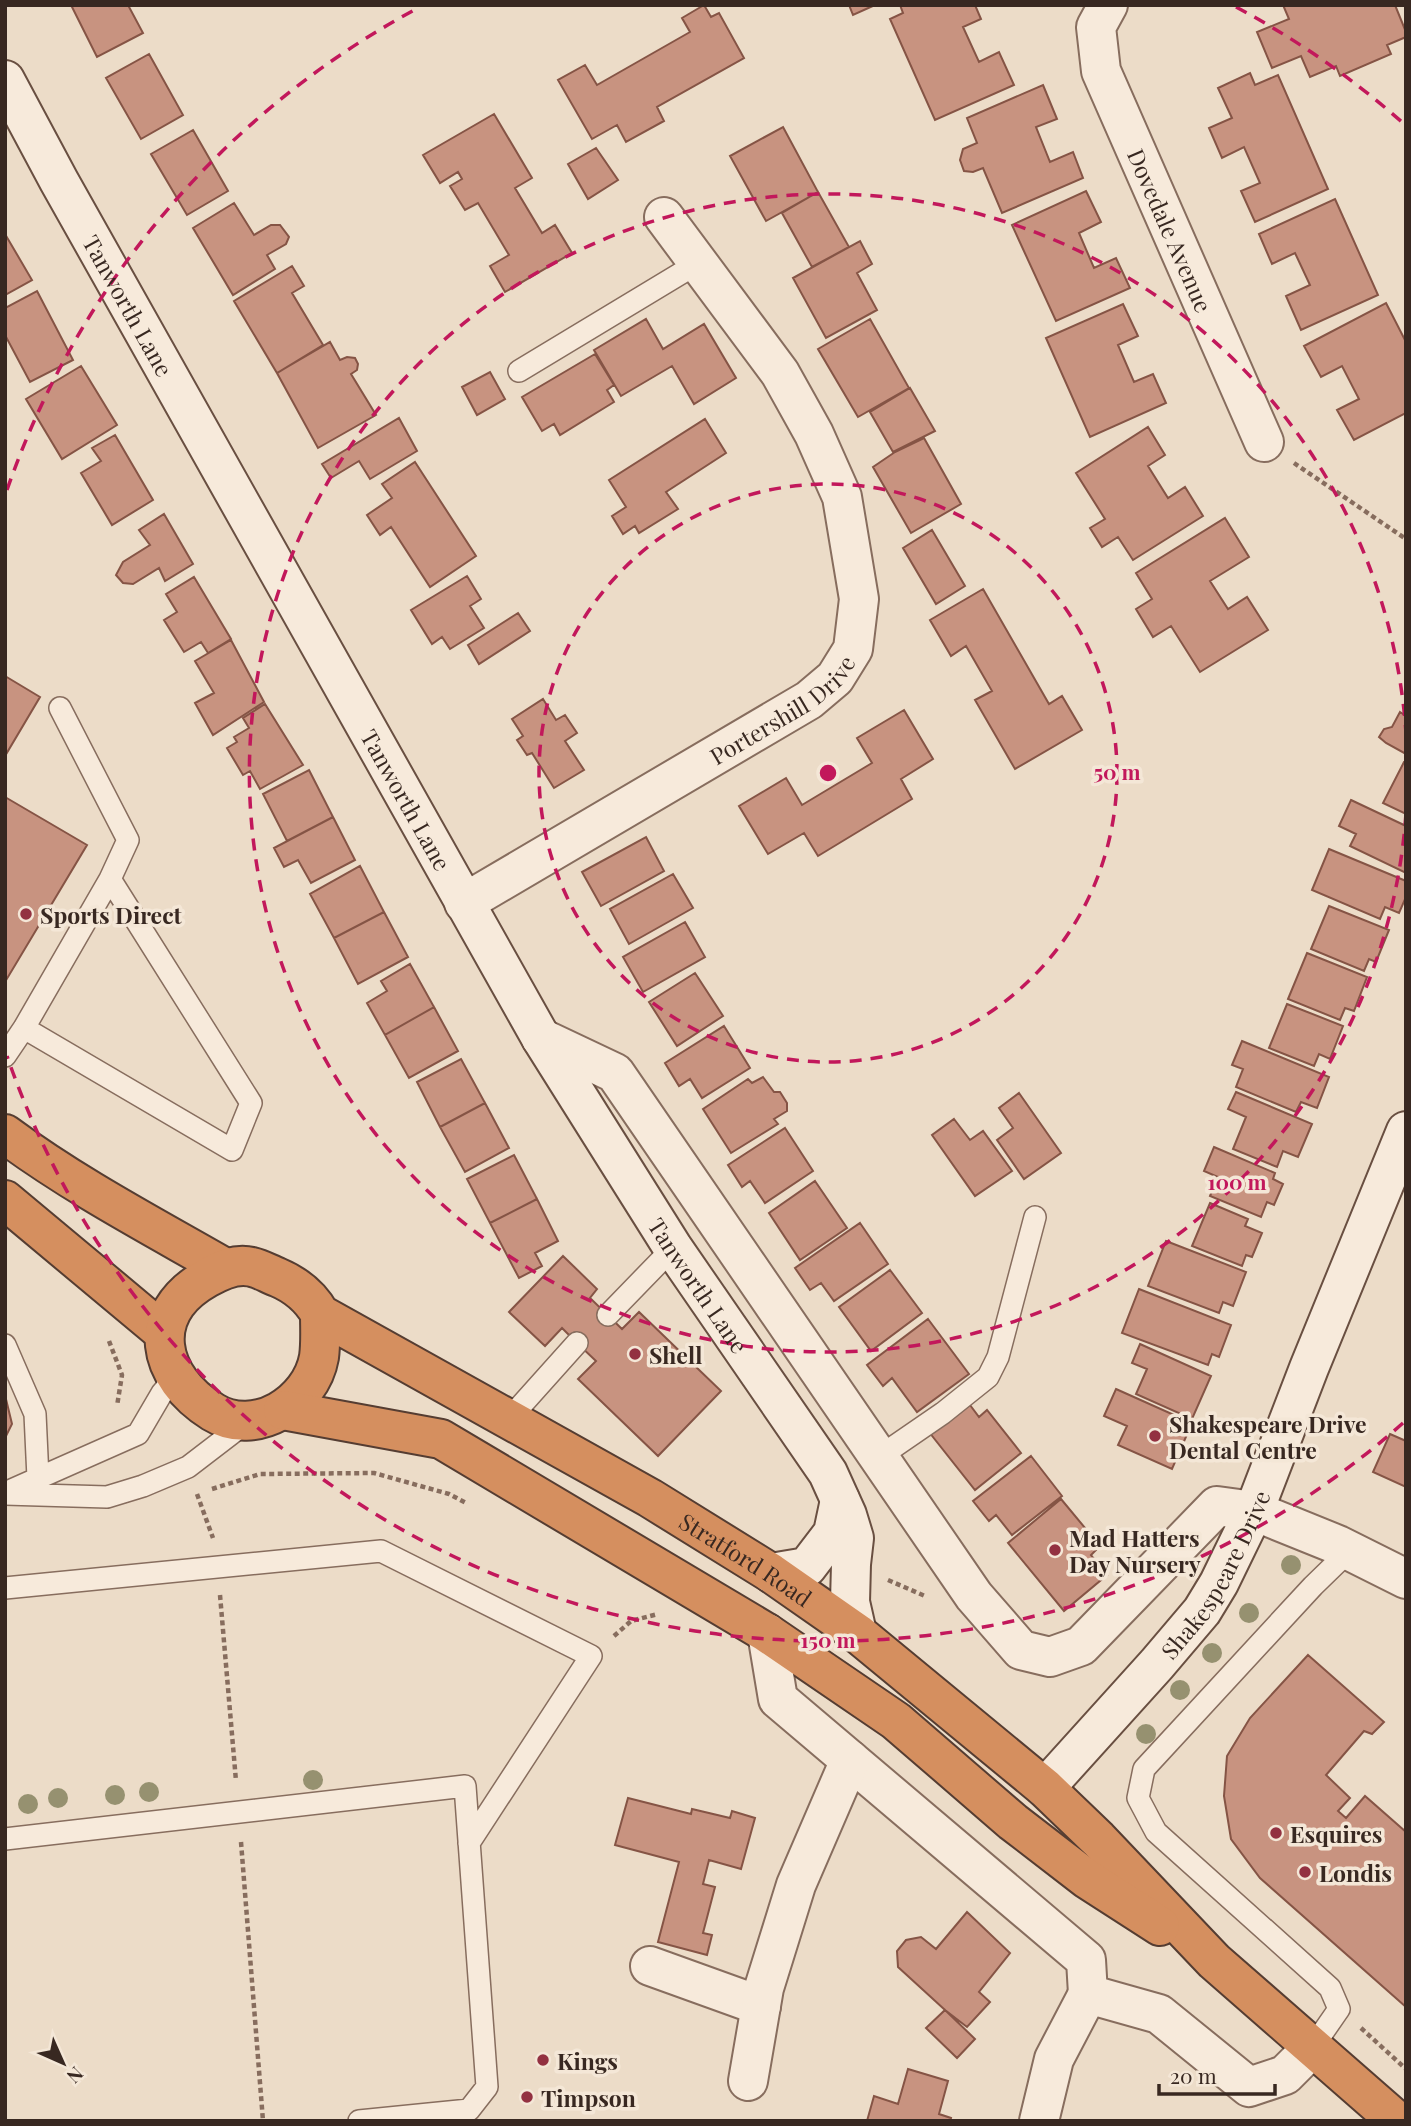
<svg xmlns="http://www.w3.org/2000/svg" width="1411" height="2126" viewBox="0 0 1411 2126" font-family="'Playfair Display',serif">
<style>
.building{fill:#c89380;stroke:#855445;stroke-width:2}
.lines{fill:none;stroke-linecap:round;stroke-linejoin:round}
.lane-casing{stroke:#876d5e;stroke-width:24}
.street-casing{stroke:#876d5e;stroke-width:42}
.secondary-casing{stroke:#694f41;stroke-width:42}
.highway-casing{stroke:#553d32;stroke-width:42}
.path{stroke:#876d5e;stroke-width:4.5;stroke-dasharray:5 3.5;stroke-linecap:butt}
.lane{stroke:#f7eadb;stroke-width:21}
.street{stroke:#f7eadb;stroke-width:38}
.secondary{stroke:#f7eadb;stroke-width:38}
.highway{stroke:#d58f5f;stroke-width:38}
.tree{fill:#969170}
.ring{fill:none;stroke:#c2185b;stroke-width:3.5;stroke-dasharray:12 9}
.poi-dot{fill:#933141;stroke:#f4e7d7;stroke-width:2.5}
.labels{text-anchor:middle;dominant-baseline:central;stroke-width:7;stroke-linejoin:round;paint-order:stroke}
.street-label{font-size:23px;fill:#382821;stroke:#f4e7d7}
.poi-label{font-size:23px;font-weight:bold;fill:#382821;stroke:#f4e7d7;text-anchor:start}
.centre{fill:#c2185b;stroke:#f4e7d7;stroke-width:3.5}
.ring-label{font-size:21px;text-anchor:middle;font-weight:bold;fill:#c2185b;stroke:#f4e7d7;stroke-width:7;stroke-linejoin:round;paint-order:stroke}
</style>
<rect width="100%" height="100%" fill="#ecdcc8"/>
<!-- building -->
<path class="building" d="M71,5H128L143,33L97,57Z
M704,5L711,17L719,13L744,58L657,107L664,121L626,142L617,125L592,139L558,80L585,65L597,85L690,32L682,18Z
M849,5H875L853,15Z
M900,5H975L981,19L963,27L979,62L999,52L1014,85L935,120L890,19L903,13Z
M1283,5H1395L1406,32V37L1387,45L1391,54L1340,76L1336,66L1310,77L1301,56L1272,68L1257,32L1289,19Z
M149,54L183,115L141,139L106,78Z
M1250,73L1255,85L1278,75L1328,189L1255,222L1241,191L1260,183L1244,147L1222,158L1209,128L1232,118L1218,88Z
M1043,85L1057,119L1036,127L1050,162L1073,152L1083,178L1002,213L983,168L973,172L964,171L960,160L963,149L977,143L967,118Z
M494,114L532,178L515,188L542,233L555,225L572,253L505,292L490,266L509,255L478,203L465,210L450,186L462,179L458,172L440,183L423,155Z
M783,127L818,192L766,221L730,156Z
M193,130L228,191L187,215L151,154Z
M596,148L618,180L588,199L568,164Z
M1086,191L1101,222L1079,233L1094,268L1116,258L1130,288L1056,321L1012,225Z
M818,192L849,247L812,267L782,213Z
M1335,199L1378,295L1301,330L1286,296L1310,285L1295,253L1272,264L1259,234Z
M234,203L254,235L271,225H280L289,237L286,244L267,255L275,269L233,295L193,228Z
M5,234L32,280L5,295Z
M860,241L872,264L857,273L877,310L826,338L793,278Z
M292,266L304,286L292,293L323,345L277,373L234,301Z
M37,291L73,360L30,382L5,335V308Z
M1386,303L1406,342V413L1354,440L1337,410L1359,399L1342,366L1321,377L1304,346Z
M1123,304L1138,336L1118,345L1134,382L1153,374L1166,403L1090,437L1046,338Z
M646,319L663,349L704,324L736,378L694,404L672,366L621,396L594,350Z
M870,319L909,388L858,417L818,349Z
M330,342L340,360L347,357L355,358L358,364L357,370L351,374L376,415L318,448L277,373Z
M595,354L614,385L607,390L614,402L560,435L554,424L542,431L522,397Z
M81,366L117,425L62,459L26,399Z
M490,372L505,399L477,415L462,387Z
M910,388L935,431L893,452L870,412Z
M399,418L417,451L370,479L359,461L331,478L322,464Z
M705,419L726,453L666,492L678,509L639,533L635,526L623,534L612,516L626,507L609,480Z
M1148,427L1165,455L1148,466L1168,498L1185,487L1203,516L1133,560L1118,537L1102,547L1090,528L1105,519L1076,473Z
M115,435L153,500L112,525L81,473L101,461L92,448Z
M924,438L961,504L911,533L873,467L895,452Z
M415,462L476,556L430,587L391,527L380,535L367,515L392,498L382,484Z
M164,514L193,564L165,581L159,568L133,584L123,583L116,575L123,562L150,545L139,530Z
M1225,518L1249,557L1210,581L1228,609L1247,597L1268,630L1200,672L1171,626L1153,637L1136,609L1152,599L1136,573Z
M932,530L965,586L936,604L903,548Z
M467,576L481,599L470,606L484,628L450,649L442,637L432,644L411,610Z
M194,577L231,639L208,653L201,642L184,652L164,620L177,612L166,594Z
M983,589L1049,704L1062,696L1082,730L1015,769L975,700L992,691L966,646L951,656L930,620Z
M518,613L530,631L479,664L468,645Z
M231,640L264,702L213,735L195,703L214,693L195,661Z
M5,676L40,697L5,756Z
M543,699L556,720L565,715L577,733L565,741L584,770L554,788L532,753L527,755L517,740L523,736L512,719Z
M265,704L303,765L260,789L250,771L243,775L227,748L237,742L234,737L249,728L243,718Z
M904,710L933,759L901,779L912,799L818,856L804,833L768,854L739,806L786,778L802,805L872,763L857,738Z
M1400,712L1406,716V754L1386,743L1379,737L1384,729L1392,727Z
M1404,762H1406V814L1383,803Z
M309,770L333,817L287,841L263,794Z
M5,797L87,845L5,982Z
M1351,800L1406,826V873L1350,846L1356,834L1339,826Z
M333,817L355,860L311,883L298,860L284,867L274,848Z
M646,837L664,871L601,906L582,872Z
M1329,849L1406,881V897L1399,913L1385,907L1380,919L1312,890Z
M360,866L384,912L334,938L310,894Z
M673,874L693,908L629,944L610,909Z
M1329,906L1389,930L1376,962L1369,959L1364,971L1311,949Z
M384,912L408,957L358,984L334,938Z
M685,922L705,957L643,992L623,957Z
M1307,953L1367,977L1354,1011L1345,1008L1340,1020L1288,999Z
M410,964L434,1007L385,1035L367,1003L387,991L381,981Z
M695,973L723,1016L677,1046L649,1002Z
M1287,1004L1343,1026L1330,1059L1319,1054L1314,1066L1269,1048Z
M434,1007L458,1051L409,1078L385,1035Z
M724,1026L750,1068L702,1098L690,1079L679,1086L665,1063Z
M1242,1041L1329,1077L1317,1108L1301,1102L1296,1112L1236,1087L1243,1069L1232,1065Z
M461,1059L485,1103L440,1127L417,1082Z
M763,1077L774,1092H780L787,1103V1111L774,1119L778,1124L731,1153L703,1109L748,1079L752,1083Z
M1236,1092L1312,1124L1298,1157L1283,1151L1277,1167L1233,1149L1246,1117L1228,1109Z
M1019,1093L1061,1153L1024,1179L997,1140L1013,1128L999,1108Z
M485,1103L509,1148L465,1172L440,1127Z
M954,1119L970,1140L983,1131L1012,1171L975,1196L932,1135Z
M785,1128L813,1171L765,1203L750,1181L742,1187L728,1165Z
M1214,1147L1275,1173L1273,1179L1283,1184L1274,1205L1267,1202L1261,1217L1210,1196L1218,1177L1204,1171Z
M514,1155L537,1199L490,1223L467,1179Z
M815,1181L847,1228L800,1260L769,1213Z
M537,1199L558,1241L535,1253L542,1266L519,1278L490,1223Z
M1210,1203L1248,1219L1245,1226L1262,1233L1252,1257L1246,1255L1242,1266L1192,1246Z
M860,1223L888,1264L834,1301L821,1283L810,1290L795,1268Z
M1166,1241L1246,1272L1233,1306L1223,1302L1219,1313L1148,1286Z
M563,1256L597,1289L590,1298L622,1329L639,1312L721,1391L658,1456L578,1379L596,1361L577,1343L562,1328L545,1346L509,1312Z
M890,1270L922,1313L871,1351L839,1307Z
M1139,1289L1231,1325L1219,1357L1212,1354L1208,1365L1122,1333Z
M928,1319L969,1374L917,1412L892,1378L883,1386L867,1365Z
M1140,1344L1211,1376L1192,1419L1136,1394L1147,1369L1132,1363Z
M1116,1389L1192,1423L1172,1469L1118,1445L1127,1426L1104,1416Z
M5,1395L12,1424L5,1438Z
M967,1401L979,1417L987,1410L1021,1453L975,1490L929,1432Z
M1390,1434L1406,1441V1487L1373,1472Z
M1031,1456L1062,1496L1012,1535L996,1515L989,1521L973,1501Z
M1061,1499L1100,1546L1091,1555L1107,1575L1064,1611L1008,1543Z
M1308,1655L1384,1722L1372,1734L1364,1731L1326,1775L1350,1798L1338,1811L1346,1818L1365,1796L1406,1832V2007L1260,1878L1231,1839L1224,1796L1227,1756L1250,1718Z
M628,1798L691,1814L692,1809L730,1818L732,1811L755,1818L741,1869L709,1860L703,1884L715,1887L703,1933L712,1935L707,1955L658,1942L679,1862L615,1845Z
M967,1912L1010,1953L979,1992L990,2002L967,2027L945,2010L898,1967L897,1951L906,1940L921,1937L936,1949Z
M945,2010L975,2039L957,2058L926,2028Z
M908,2069L948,2081L939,2114L951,2118L950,2121H867L874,2096L898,2104Z"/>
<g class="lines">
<!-- lane casing -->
<g class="lane-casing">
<path id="lane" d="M519,371L698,263
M60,708L128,840L110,879
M5,1056L24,1028L110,879L251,1103L232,1150L24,1028
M608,1315L673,1248
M5,1345L35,1414L38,1478L36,1491
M509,1419L577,1343
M879,1457L943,1413L988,1377L998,1357L1035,1217
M7,1492L138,1434L162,1393L168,1386L167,1366
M5,1494L107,1497L143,1486L188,1467L248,1421
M5,1588L381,1551L591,1656L469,1843
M5,1839L465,1786L487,2087L469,2110L359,2121
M1312,2048L1339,2009L1330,1988L1156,1832L1138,1798L1144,1769L1313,1586L1349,1551"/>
</g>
<!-- street casing -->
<g class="street-casing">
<g id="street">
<path id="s1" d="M1108,5L1096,27L1101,71L1264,442"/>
<path id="s2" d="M464,903L809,700L835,678L853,649L859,599L842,497L814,434L780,373L664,217"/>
<path d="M541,1038L615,1073L974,1596L1021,1650L1050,1657L1081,1646L1217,1506L1254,1511L1338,1545L1406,1579"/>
<path d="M767,1633L778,1699L1086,1960L1088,1994L1159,2014L1249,2087L1285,2075L1312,2048"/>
<path d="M650,1966L761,2006"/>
<path d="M748,2081L764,1988L796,1885L850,1760"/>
<path d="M1039,2121L1054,2059L1088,1994"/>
</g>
</g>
<!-- secondary casing -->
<g class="secondary-casing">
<g id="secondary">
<path id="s3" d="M5,80L59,181L541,1038L673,1248L828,1473L847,1515L854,1538L851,1564L850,1602L857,1633"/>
<path d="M771,1573L807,1567L833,1533L840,1500"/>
<path id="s4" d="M1045,1788L1157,1664L1202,1611L1219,1583L1254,1511L1309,1368L1406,1131"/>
</g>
</g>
<!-- highway casing -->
<g class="highway-casing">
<g id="highway">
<path d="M5,1134C74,1185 150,1225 225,1268"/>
<path d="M5,1200L163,1332"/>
<path id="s5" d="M320,1314C320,1328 321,1343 319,1357C311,1403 255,1438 213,1412C157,1377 143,1314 207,1278C221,1270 236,1263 252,1267C261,1269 269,1274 277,1277C296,1285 310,1296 320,1314L650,1498L771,1573L857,1633L1045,1788L1098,1839L1214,1961L1397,2121"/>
<path d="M283,1410L441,1439L767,1633L896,1721L1013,1822L1087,1879L1160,1926"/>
</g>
</g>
<!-- path -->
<path class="path" d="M1294,463L1406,539
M109,1341L122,1375L117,1406
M212,1489L260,1474L374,1473L449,1494L466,1503
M197,1494L213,1538
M888,1580L925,1596
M220,1595L236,1781
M614,1636L631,1621L658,1614
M241,1842L263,2121
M1361,2028L1406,2069"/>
<!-- lane -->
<use href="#lane" class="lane"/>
<!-- street -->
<use href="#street" class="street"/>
<!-- secondary -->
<use href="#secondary" class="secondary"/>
<!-- highway -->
<use href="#highway" class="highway"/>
</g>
<!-- trees -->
<g class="tree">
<circle cx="1291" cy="1565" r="10"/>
<circle cx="1249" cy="1613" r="10"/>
<circle cx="1212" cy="1653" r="10"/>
<circle cx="1180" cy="1690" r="10"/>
<circle cx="1146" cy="1734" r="10"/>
<circle cx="313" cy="1780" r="10"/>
<circle cx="149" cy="1792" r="10"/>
<circle cx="115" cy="1795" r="10"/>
<circle cx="58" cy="1798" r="10"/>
<circle cx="28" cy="1804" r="10"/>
</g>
<!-- distance rings -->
<g class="ring">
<circle cx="828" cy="773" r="289"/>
<path d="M1406 813A579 579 0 1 1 1406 733"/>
<path d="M1403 1423A868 868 0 0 1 7 1056M7 490A868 868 0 0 1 420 7M1236 7A868 868 0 0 1 1403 123"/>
</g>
<!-- markers -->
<g class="poi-dot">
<circle cx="26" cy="914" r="7"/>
<circle cx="635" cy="1354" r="7"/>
<circle cx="1155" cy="1436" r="7"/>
<circle cx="1055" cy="1550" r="7"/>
<circle cx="1276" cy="1833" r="7"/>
<circle cx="1305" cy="1872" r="7"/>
<circle cx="543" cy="2060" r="7"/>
<circle cx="527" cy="2097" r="7"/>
</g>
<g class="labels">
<!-- street labels -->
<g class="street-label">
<text stroke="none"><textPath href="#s1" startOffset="243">Dovedale Avenue</textPath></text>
<text stroke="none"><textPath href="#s3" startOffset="257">Tanworth Lane</textPath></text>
<text stroke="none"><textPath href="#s2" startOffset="373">Portershill Drive</textPath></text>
<text stroke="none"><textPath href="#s3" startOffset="824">Tanworth Lane</textPath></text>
<text stroke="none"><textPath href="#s3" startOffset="1391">Tanworth Lane</textPath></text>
<text stroke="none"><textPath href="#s5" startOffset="975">Stratford Road</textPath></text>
<text stroke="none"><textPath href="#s4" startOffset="275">Shakespeare Drive</textPath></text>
</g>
<!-- poi labels -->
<g class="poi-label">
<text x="40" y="914">Sports Direct</text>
<text x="649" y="1354">Shell</text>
<text x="1169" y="1423">Shakespeare Drive<tspan x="1169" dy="26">Dental Centre</tspan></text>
<text x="1069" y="1537">Mad Hatters<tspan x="1069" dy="26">Day Nursery</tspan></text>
<text x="1290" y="1833">Esquires</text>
<text x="1319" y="1872">Londis</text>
<text x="557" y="2060">Kings</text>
<text x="541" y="2097">Timpson</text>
</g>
</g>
<circle cx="828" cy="773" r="10" class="centre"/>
<g class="ring-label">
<text x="1117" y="780">50 m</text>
<text x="1237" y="1190">100 m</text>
<text x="828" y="1648">150 m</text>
</g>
<!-- border -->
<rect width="1411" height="2126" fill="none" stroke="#382821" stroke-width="14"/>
<!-- north arrow -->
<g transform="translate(63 2063) rotate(135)" stroke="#f4e7d7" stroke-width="5" paint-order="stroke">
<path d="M0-5L12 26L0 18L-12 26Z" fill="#382821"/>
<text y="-10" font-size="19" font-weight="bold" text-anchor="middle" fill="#382821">N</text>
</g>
<!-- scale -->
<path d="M1159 2084v10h116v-10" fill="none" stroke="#382821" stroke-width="3.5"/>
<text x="1170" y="2084" font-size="21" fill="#382821" stroke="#f4e7d7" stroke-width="5" paint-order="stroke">20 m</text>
</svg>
